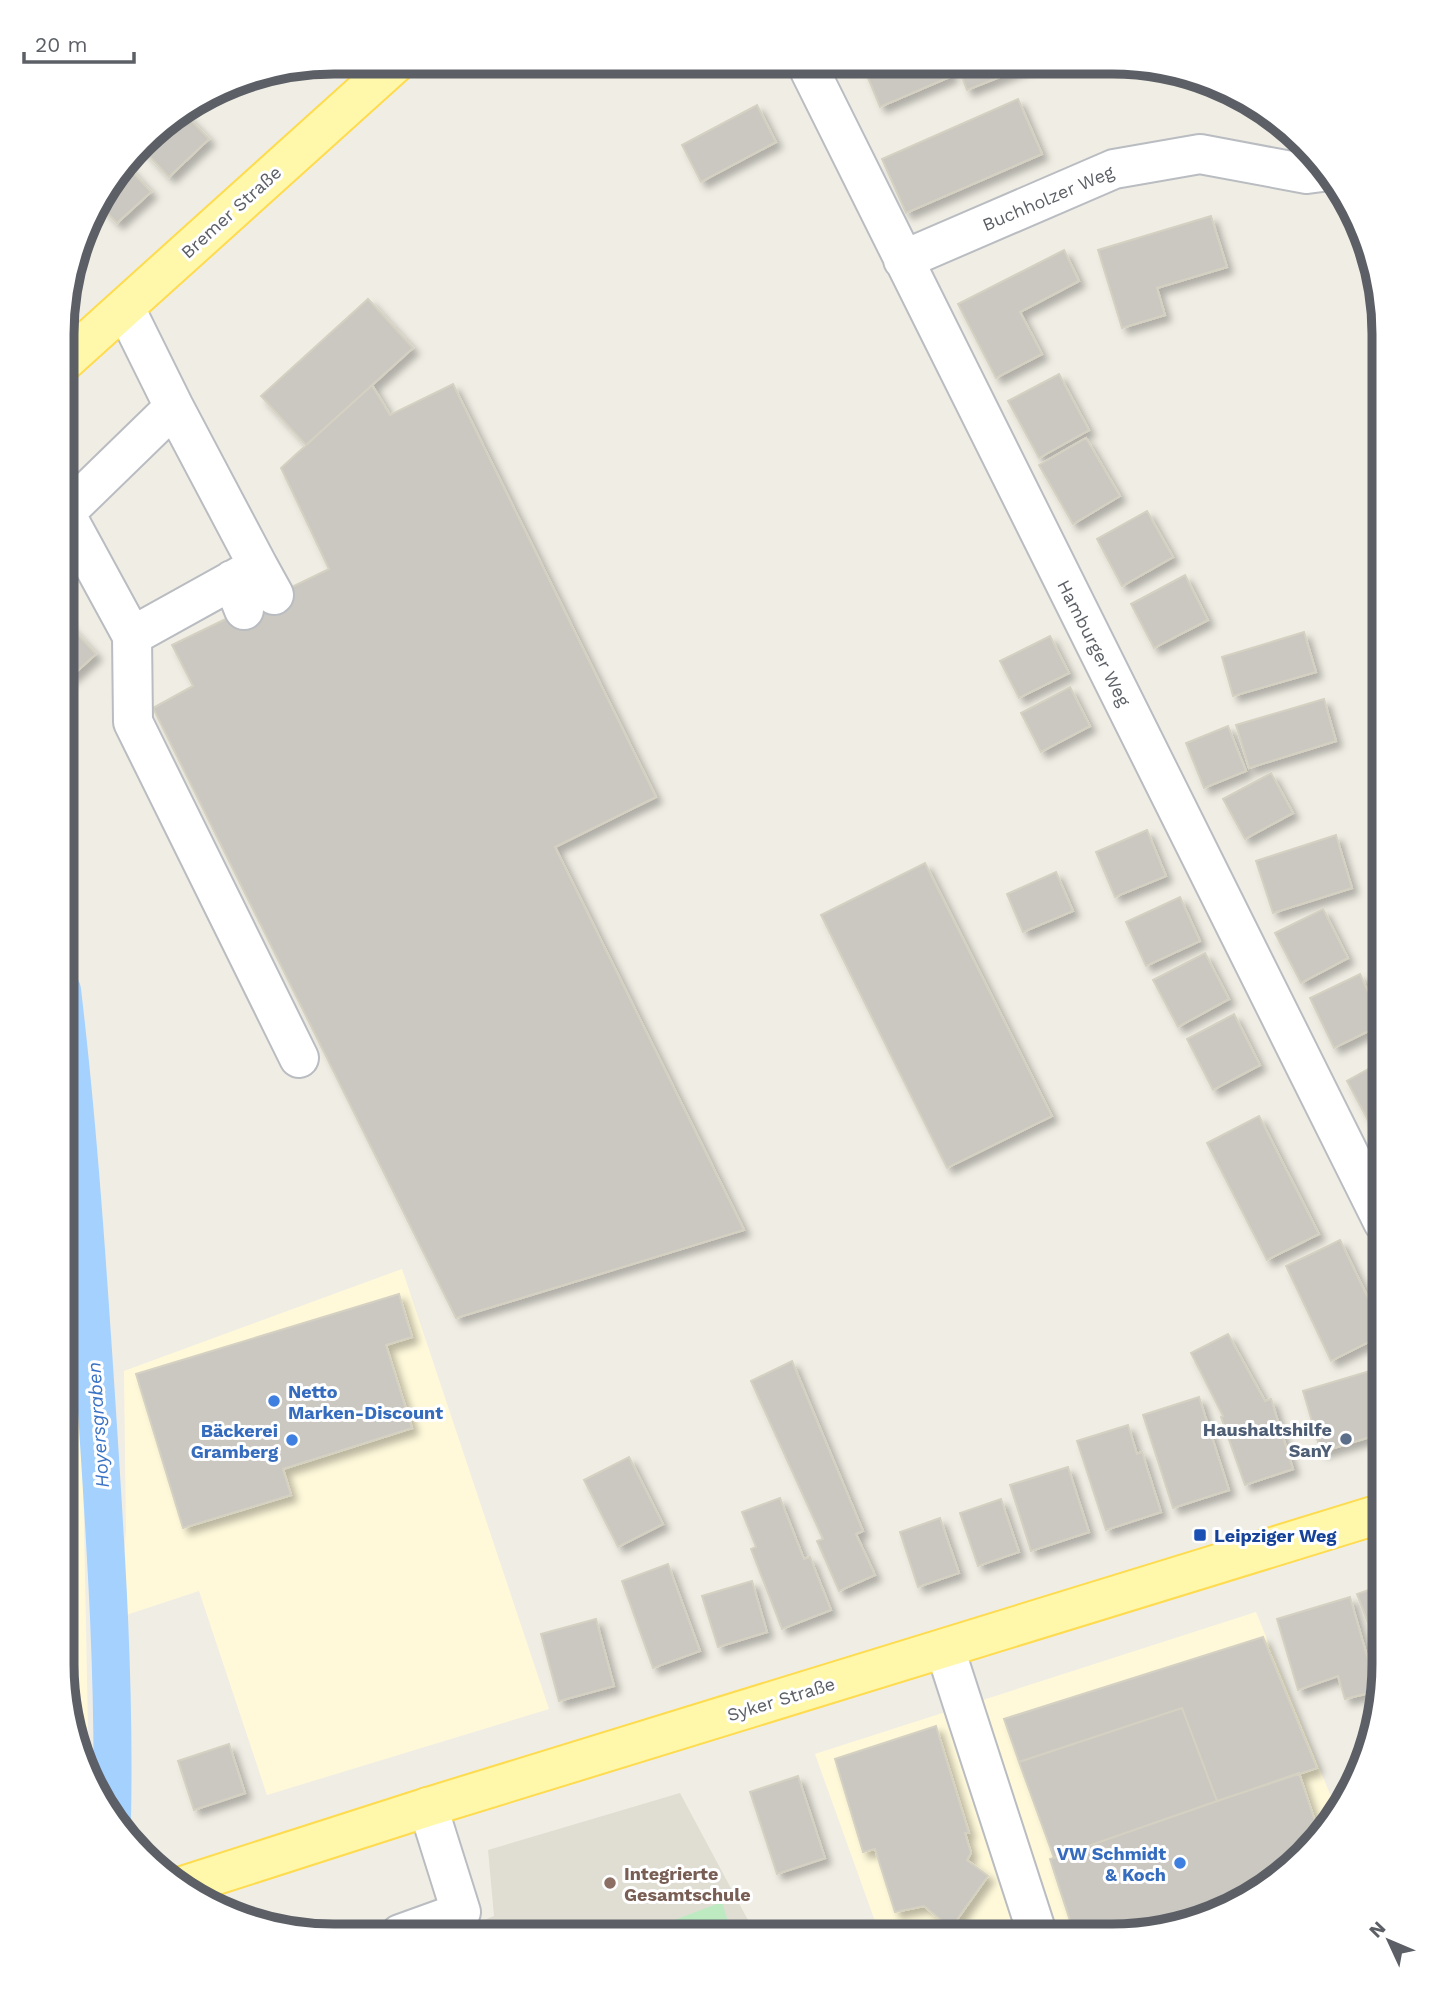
<svg xmlns="http://www.w3.org/2000/svg" width="1445" height="1997" viewBox="0 0 1445 1997" font-family="'Work Sans',sans-serif">
<style>
.commercial{fill:#fff9da}
.education{fill:#e0ded3}
.green{fill:#beeac2}
.lines{fill:none;stroke-linecap:round;stroke-linejoin:round}
.canal{stroke:#a5d1ff;stroke-width:38}
.building{fill:#cbc8c1;stroke:#d5d1c2;stroke-width:2;filter:url(#shadow)}
.minor-casing{stroke:#b9bcc1;stroke-width:42}
.major-casing{stroke:#fedb4f;stroke-width:42}
.minor{stroke:#fff;stroke-width:38}
.major{stroke:#fff8aa;stroke-width:38}
.shop-dot{fill:#3f7fe0;stroke:#fff;stroke-width:2.5}
.service-dot{fill:#5c6f8a;stroke:#fff;stroke-width:2.5}
.transit-dot{fill:#1a4fb4;stroke:#fff;stroke-width:2.5}
.education-dot{fill:#8d6e63;stroke:#fff;stroke-width:2.5}
.labels{text-anchor:middle;dominant-baseline:central;stroke-width:6;stroke-linejoin:round;paint-order:stroke}
.street-label{font-size:18px;fill:#5c6066;stroke:#fff}
.shop-label{font-size:18px;font-weight:bold;fill:#366cbe;stroke:#fff;text-anchor:end}
.service-label{font-size:18px;font-weight:bold;fill:#4e5e75;stroke:#fff;text-anchor:end}
.transit-label{font-size:18px;font-weight:bold;fill:#164399;stroke:#fff;text-anchor:start}
.education-label{font-size:18px;font-weight:bold;fill:#785e54;stroke:#fff;text-anchor:start}
.water-label{font-size:19px;font-style:italic;fill:#3a73c5;stroke:#fff}
.rim{fill:none;stroke:#5c6066;stroke-width:9}
</style>
<defs>
<filter id="shadow"><feDropShadow dx="6" dy="6" stdDeviation="3.5" flood-color="#0004"/></filter>
</defs>
<rect width="100%" height="100%" fill="#f0eee4"/>
<!-- commercial -->
<path class="commercial" d="M402,1269L549,1709L267,1795L199,1591L120,1617L126,1529L124,1371Z
M85,1351L83,1475L89,1783L61,1664L62,1356Z
M1256,1612L1338,1814L1291,1869L1112,1936L880,1935L815,1754Z"/>
<!-- education -->
<path class="education" d="M680,1793L756,1935L451,1934L494,1916L488,1850Z"/>
<!-- green -->
<path class="green" d="M722,1902L732,1935L637,1934Z"/>
<g class="lines">
<!-- canal -->
<path class="canal" d="M62,990C78,1125 87,1260 96,1396C105,1536 115,1677 112,1818"/>
</g>
<!-- building -->
<path class="building" d="M877,63H947L952,76L880,107L864,68Z
M956,63H1035L967,90Z
M1018,99L1042,154L906,213L882,159Z
M757,105L776,142L701,182L682,145Z
M183,112L209,139L169,177L140,146L154,128Z
M125,164L151,192L117,223L96,201Z
M1211,216L1227,267L1157,288L1165,315L1122,328L1098,250Z
M1064,250L1079,281L1020,312L1042,354L996,378L958,304Z
M368,299L413,348L306,445L261,396Z
M1059,374L1089,430L1039,458L1008,401Z
M453,384L656,797L555,847L744,1230L456,1318L153,708L193,686L172,645L329,569L281,468L372,385L390,415Z
M1086,438L1120,496L1073,524L1039,465Z
M1147,511L1173,557L1122,586L1097,539Z
M1185,575L1208,620L1154,648L1131,604Z
M63,619L96,654L63,684Z
M1304,632L1316,672L1233,696L1222,657Z
M1050,636L1069,673L1019,698L1000,661Z
M1070,687L1090,726L1041,752L1021,713Z
M1324,699L1336,741L1249,768L1236,725Z
M1228,726L1246,771L1204,788L1186,743Z
M1271,773L1293,813L1245,839L1223,799Z
M1147,830L1166,876L1115,897L1096,852Z
M1336,835L1352,888L1273,913L1256,861Z
M925,863L1052,1116L947,1168L821,915Z
M1056,872L1073,911L1023,932L1007,894Z
M1180,897L1200,941L1146,966L1126,922Z
M1323,909L1348,958L1301,983L1275,933Z
M1205,953L1229,999L1178,1027L1153,980Z
M1360,974L1383,1024L1334,1048L1310,998Z
M1234,1014L1260,1065L1213,1090L1187,1039Z
M1383,1061V1119L1371,1126L1347,1081Z
M1259,1116L1319,1234L1267,1260L1207,1143Z
M1340,1240L1383,1329V1335L1331,1361L1286,1266Z
M399,1294L412,1337L386,1345L412,1428L283,1469L291,1495L183,1528L136,1374Z
M1228,1334L1265,1401L1271,1399L1293,1469L1245,1485L1221,1417L1223,1416L1191,1353Z
M792,1361L863,1531L856,1534L875,1575L839,1591L817,1541L823,1539L751,1381Z
M1383,1367V1433L1321,1452L1303,1391Z
M1199,1397L1229,1490L1173,1508L1143,1415Z
M1128,1425L1137,1454L1142,1452L1161,1512L1106,1530L1077,1441Z
M629,1457L663,1524L618,1547L584,1480Z
M1068,1467L1089,1532L1031,1551L1010,1485Z
M780,1498L804,1559L810,1557L831,1610L782,1629L751,1549L756,1547L742,1512Z
M1001,1499L1019,1552L978,1566L960,1513Z
M940,1518L959,1573L918,1587L900,1532Z
M668,1564L700,1651L653,1668L622,1581Z
M752,1581L767,1632L718,1647L702,1596Z
M1383,1585V1654L1380,1655L1357,1594Z
M1350,1597L1377,1691L1345,1699L1338,1676L1298,1690L1277,1619Z
M596,1619L614,1686L559,1701L541,1634Z
M1263,1637L1317,1768L1217,1801L1182,1708L1019,1762L1004,1719Z
M1182,1708L1217,1801L1054,1858L1019,1762Z
M936,1726L969,1833H965L971,1853L967,1860L988,1876L951,1928L924,1906L895,1912L875,1849L863,1852L835,1759Z
M229,1744L245,1793L194,1810L178,1761Z
M1299,1773L1320,1836L1291,1869L1232,1908L1112,1936H1075L1050,1859Z
M798,1776L825,1858L777,1874L750,1792Z"/>
<g class="lines">
<!-- minor casing -->
<g class="minor-casing">
<path id="minor" d="M806,63L1383,1222
M903,260L1114,169L1200,154L1307,174L1322,172
M63,511L65,513L174,407L125,308
M65,513L132,636L133,722L299,1058
M258,566L274,595
M232,580L244,610
M132,636L258,566L174,407
M945,1649L1038,1936
M400,1934L461,1912L428,1807"/>
</g>
<!-- major casing -->
<g class="major-casing">
<path id="major" d="M64,362L398,61
M179,1887L428,1807L1383,1513"/>
</g>
<!-- minor -->
<use href="#minor" class="minor"/>
<!-- major -->
<use href="#major" class="major"/>
</g>
<!-- markers -->
<g class="shop-dot">
<circle cx="274" cy="1401" r="7"/>
<circle cx="292" cy="1440" r="7"/>
<circle cx="1180" cy="1863" r="7"/>
</g>
<circle class="service-dot" cx="1346" cy="1439" r="7"/>
<rect class="transit-dot" x="1193" y="1528" width="14" height="14" rx="3.5"/>
<circle class="education-dot" cx="610" cy="1883" r="7"/>
<g class="labels">
<!-- street labels -->
<g class="street-label">
<text transform="translate(1048 198) rotate(-23)">Buchholzer Weg</text>
<text transform="translate(231 212) rotate(-42)">Bremer Straße</text>
<text transform="translate(1094 643) rotate(63)">Hamburger Weg</text>
<text transform="translate(781 1699) rotate(-17)">Syker Straße</text>
</g>
<!-- shop labels -->
<g class="shop-label">
<text x="288" y="1391" text-anchor="start">Netto<tspan x="288" dy="21">Marken-Discount</tspan></text>
<text x="278" y="1430">Bäckerei<tspan x="278" dy="21">Gramberg</tspan></text>
<text x="1166" y="1853">VW Schmidt<tspan x="1166" dy="21">&amp; Koch</tspan></text>
</g>
<!-- service labels -->
<g class="service-label">
<text x="1332" y="1429">Haushaltshilfe<tspan x="1332" dy="21">SanY</tspan></text>
</g>
<!-- transit labels -->
<g class="transit-label">
<text x="1214" y="1535">Leipziger Weg</text>
</g>
<!-- education labels -->
<g class="education-label">
<text x="624" y="1873">Integrierte<tspan x="624" dy="21">Gesamtschule</tspan></text>
</g>
<!-- water labels -->
<g class="water-label">
<text transform="translate(98 1425) rotate(-94)">Hoyersgraben</text>
</g>
</g>
<!-- crop -->
<path d="M0 0H1445V1997H0ZM334 74H1112A260 260 0 0 1 1372 334V1664A260 260 0 0 1 1112 1924H334A260 260 0 0 1 74 1664V334A260 260 0 0 1 334 74Z" fill="#fff" fill-rule="evenodd"/>
<path class="rim" d="M334 74H1112A260 260 0 0 1 1372 334V1664A260 260 0 0 1 1112 1924H334A260 260 0 0 1 74 1664V334A260 260 0 0 1 334 74Z"/>
<!-- north arrow -->
<g transform="translate(1389 1941) rotate(314)" stroke="#ffffff" stroke-width="5" paint-order="stroke">
<path d="M0-5L12 26L0 18L-12 26Z" fill="#5c6066"/>
<text y="-10" font-size="19" font-weight="bold" text-anchor="middle" fill="#5c6066">N</text>
</g>
<!-- scale -->
<path d="M24 52v10h110v-10" fill="none" stroke="#5c6066" stroke-width="3.5"/>
<text x="35" y="52" font-size="21" fill="#5c6066" stroke="#ffffff" stroke-width="5" paint-order="stroke">20 m</text>
</svg>
